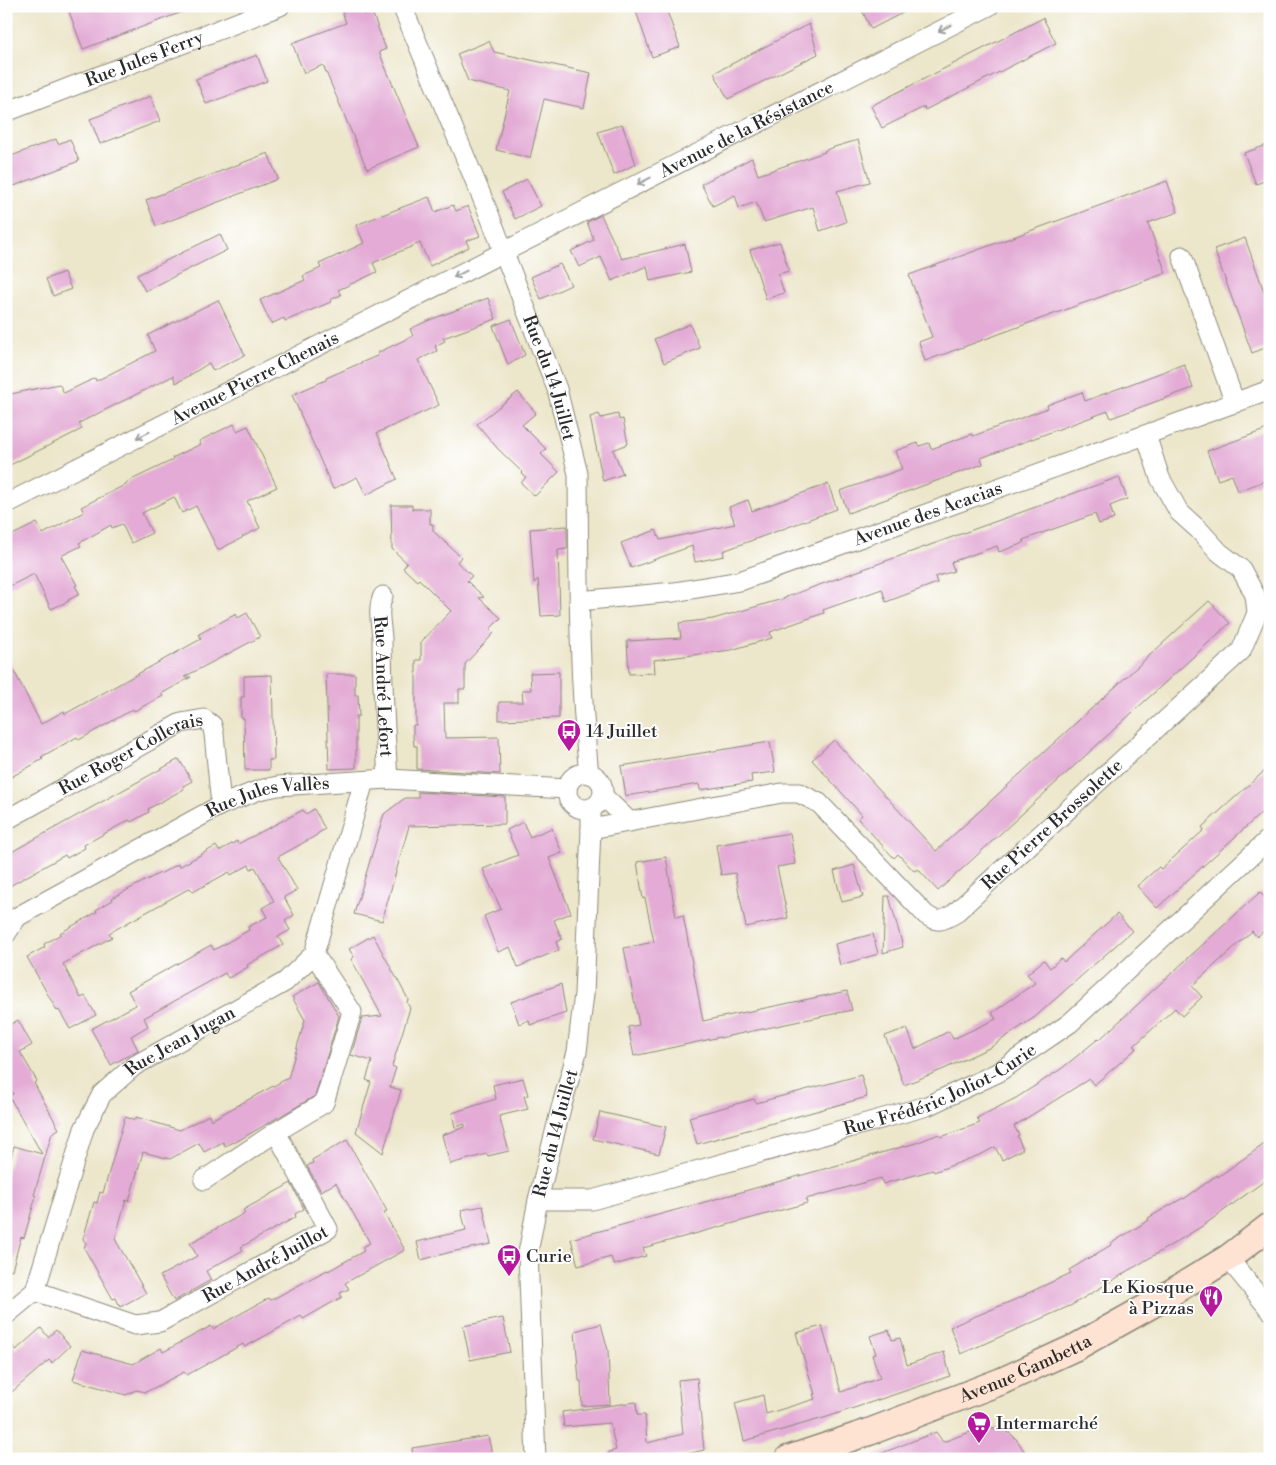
<svg xmlns="http://www.w3.org/2000/svg" width="1276" height="1465" viewBox="0 0 1276 1465" font-family="'Libre Bodoni',serif">
<style>
.building{fill:#e3abd5}
.lines{fill:none;stroke-linecap:round;stroke-linejoin:round}
.minor-casing{stroke:#8c887a;stroke-width:21}
.secondary-casing{stroke:#8c887a;stroke-width:29}
.minor{stroke:#fff;stroke-width:19}
.secondary{stroke:#fee3d2;stroke-width:26}
.oneway{stroke:#a0a0a0}
.labels{text-anchor:middle;dominant-baseline:central;stroke-width:4;stroke-linejoin:round;paint-order:stroke}
.street-label{font-size:18px;fill:#2b2b2b;stroke:#fff}
.poi-label{font-size:18px;fill:#2b2b2b;stroke:#fff;text-anchor:start}
</style>
<rect width="100%" height="100%" fill="#fff"/>
<filter id="ink" filterUnits="userSpaceOnUse"><feTurbulence type="fractalNoise" baseFrequency=".02" numOctaves="2"/><feDisplacementMap in="SourceGraphic" scale="10" xChannelSelector="R" yChannelSelector="G"/><feConvolveMatrix kernelMatrix="1 2 1 2 8 2 1 2 1" color-interpolation-filters="sRGB"/></filter>
<filter id="wash" filterUnits="userSpaceOnUse"><feTurbulence type="fractalNoise" baseFrequency=".0096" numOctaves="4" result="noise"/><feDisplacementMap in="SourceGraphic" scale="20" xChannelSelector="R" yChannelSelector="G"/><feGaussianBlur stdDeviation="1.12" result="paint"/><feColorMatrix in="noise" values="0 0 0 0 0 0 0 0 0 0 0 0 0 0 0 0 0 1.4 0 .05"/><feComposite in="paint" operator="in"/></filter>
<g filter="url(#wash)">
<rect width="100%" height="100%" fill="#ece6ca"/>
<g id="blocks">
<!-- building -->
<path class="building" d="M67,6H192L193,8L83,49Z
M358,6H361L365,15L372,12L386,49L379,52L419,147L367,169L323,65L304,73L292,43L346,23L342,12Z
M634,6H665L680,47L652,57Z
M860,6H916L871,29Z
M1043,18L1056,43L925,110L924,107L882,128L871,106Z
M809,24L818,54L728,99L714,73Z
M489,41L494,52L591,73L584,108L544,99L530,158L496,150L510,91L468,81L457,54Z
M257,55L267,81L206,104L196,79Z
M151,96L160,121L100,144L90,119Z
M622,124L636,164L614,175L598,132Z
M56,139L58,144L70,139L79,161L14,186L11,178L6,180V158Z
M858,140L870,182L837,191L846,222L820,231L813,207L764,222L756,202L739,208L735,195L713,206L701,184L752,158L758,175L825,152L824,151L831,148Z
M1270,144V179L1256,184L1244,153Z
M268,153L278,179L156,226L146,200Z
M527,179L541,206L515,219L502,192Z
M1167,181L1178,212L1148,223L1166,273L925,361L919,342L932,337L909,275Z
M429,197L435,212L453,205L456,211L468,206L480,236L466,241L469,247L430,266L420,243L373,263L377,272L338,290L341,295L330,300L331,302L285,321L284,318L271,324L260,300L305,280L303,276L321,268L319,264L364,243L356,225Z
M601,215L622,259L685,244L691,272L650,281L647,266L612,281L601,257L579,267L571,251L594,240L587,222Z
M220,234L227,250L145,291L137,275Z
M1245,238L1270,308V346L1252,353L1214,249Z
M780,242L789,271L778,274L784,293L766,299L750,250Z
M560,264L571,285L541,299L531,277Z
M64,272L71,289L53,296L46,279Z
M488,298L496,319L443,338L445,341L435,346L437,351L418,360L439,405L377,433L397,479L366,495L357,477L333,489L292,395L326,380V378L379,355L377,353L413,336L410,329L427,321Z
M218,300L245,355L213,371L209,363L187,377L176,383L173,376L79,423L82,429L6,467V395L59,384L64,393L95,378L96,381L155,351L148,335Z
M511,319L525,355L508,365L493,326Z
M690,324L700,348L664,363L654,339Z
M1184,364L1193,388L1111,418L1108,411L1040,436L981,458L983,464L848,513L840,491L902,469L895,451L918,443L919,446L929,443L931,449L972,434L973,436L1048,408L1047,405L1082,392L1085,401Z
M518,392L536,413L522,425L546,449L541,454L559,472L535,496L521,483L526,477L522,474L523,473L498,449L477,424Z
M599,414L601,418L618,414L619,420L623,419L628,444L613,450L623,474L603,481L590,417Z
M234,424L237,431L248,426L277,487L247,501L260,528L242,537V538L218,550L196,506L182,513L174,497L142,513L152,533L131,543L122,524L112,528L111,525L79,543L81,546L61,556L77,585L75,586L80,594L68,600L69,601L51,609L34,574L6,588V538L37,523L43,534L84,512L81,507L127,484V482L173,460L172,458L201,444L199,441Z
M1270,428V479L1238,491L1232,475L1218,480L1207,451Z
M1119,477L1127,499L1110,506L1114,519L1099,524L1095,514L1023,540L1024,543L999,552L997,546L951,562L954,571L935,577L937,583L886,602L882,589L823,610L824,613L770,632L772,638L731,650L654,660L655,673L629,674L627,641L681,638L679,623L713,619L786,598V597Z
M828,484L837,509L723,551L724,556L695,562L692,546L631,568L621,543L656,530L660,540L735,524L729,507L748,500L752,511Z
M391,505H412V509H430V524H433V531L461,557L457,562L472,576L467,581L484,597L479,598L501,618L490,629L494,633L465,664V689H459V703H444L445,738L499,737L500,774L417,769V746H414L413,736V725H416V660H421V642L451,611L419,579L417,581L403,568L407,563L392,549Z
M567,526V549L558,550L560,615L541,616L538,579L534,583L530,529Z
M1209,601L1230,623L938,891L918,869L914,871L898,854L894,858L858,819L862,815L812,760L834,740L936,851Z
M247,613L260,637L184,677H191L161,694L163,696L134,711L133,709L79,740L77,737L41,757L43,759L6,780V655L41,724L64,711L65,714L201,639L199,634L236,614L238,618Z
M559,672V718L499,720V702H523L522,690H531L530,673Z
M326,674H355V695H358L359,716H356V768L329,769Z
M272,675L274,760H269V770H245L244,718H241V697H244V676Z
M770,742L775,772L751,775L752,782L700,790L699,784L626,796L621,766Z
M179,759L192,781L183,786L184,789L148,809L149,812L131,822L129,820L84,845L85,848L67,858L65,855L6,888V855Z
M1270,766V805L1157,908L1137,886L1159,867L1161,869L1204,830L1202,827Z
M418,792L505,797V824L409,826L382,921L354,914L384,814L405,798H418Z
M314,809L325,829L317,834V835L278,857L297,890L284,897L294,915L285,921L290,930L278,937L283,945L247,965L248,967L236,974L228,978L225,973L144,1018L148,1026L131,1036L138,1050L111,1065L91,1029L136,1005L128,991L211,945L214,950L249,930L248,927L267,917L262,908L274,901L255,867L251,869L249,865L231,875L229,872L193,892L190,888L109,933L112,937L63,964L81,998L85,996L96,1015L70,1029L59,1010L57,1011L27,957L45,947L44,944L61,934L60,933L97,912L96,910L113,900L112,898L160,873V874L178,864L179,867L216,846L219,851L237,841L238,844L303,810L306,814Z
M523,822L530,837L552,828L562,853L549,858L571,913L554,920L562,939L556,942L559,950L518,967L510,947L498,952L484,916L501,909L483,869L518,855L507,830Z
M790,833L795,864L777,867L788,918L746,927L735,873L721,875L716,845Z
M666,857L676,917L683,915L703,1021L847,991L852,1010L720,1038V1037L634,1056L628,1027L639,1025L624,948L654,942L645,898L643,899L637,862Z
M854,865L863,897L842,902L834,871Z
M1260,892L1270,903V925L1257,937L1252,931L1192,986L1202,997L1182,1016L1175,1008L1134,1046L1137,1048L1094,1085L1089,1079L1014,1126L1019,1135L1017,1136L1023,1149L1002,1160L995,1147L982,1154L934,1172L933,1170L883,1184L881,1178L806,1199L807,1203L643,1248L646,1256L614,1265L611,1257L578,1266L571,1239L817,1171L916,1143L939,1134L941,1137L980,1123L977,1118L1016,1098L1061,1069L1098,1039L1099,1040Z
M885,896H889L903,947L883,953Z
M1117,914L1132,931L1035,1017L991,1047L944,1069L904,1085L885,1036L907,1028L915,1049L949,1031L953,1039L996,1019L992,1013L1035,983L1027,974L1044,960L1050,968L1061,958L1064,962Z
M873,934L878,954L840,965L835,944Z
M373,935L408,999L407,1003L410,1008L392,1066L396,1068L390,1087L401,1090L383,1153L356,1132L371,1082L366,1080L372,1061L351,1055L362,1018L382,1016L351,959L354,957L349,949Z
M319,982L339,1016L315,1096L234,1143L233,1142L225,1146L223,1142L204,1152L199,1143L170,1159L143,1152L129,1201L126,1200L115,1239L146,1293L120,1307L116,1298L113,1299L84,1248L86,1243L83,1239L94,1202L97,1203L100,1192L103,1193L125,1117L136,1120V1117L180,1130L209,1115L211,1120L288,1078L305,1020L292,997Z
M561,984L566,1013L530,1025L529,1020L519,1024L511,1002Z
M18,1020L32,1045L20,1052L37,1081L34,1083L59,1129L52,1133L34,1195L36,1196L24,1238L21,1237L12,1270L6,1269V1175L14,1146L42,1154L9,1096L13,1094L6,1081V1027Z
M861,1075L867,1097L697,1144L689,1117L754,1099L756,1103Z
M523,1078L528,1095L524,1096L528,1109L499,1116L509,1151L488,1156L487,1154L450,1164L442,1135L465,1127V1124L455,1127L452,1113L496,1099L493,1085Z
M600,1112L666,1127L659,1154L593,1139Z
M347,1140L387,1211L384,1213L405,1250L345,1283L349,1289L340,1293L342,1297L303,1319L301,1316L245,1347L243,1344L187,1375L184,1372L146,1392L136,1390L126,1395L73,1380L82,1350L133,1364L161,1348L163,1352L211,1326L213,1329L269,1298L271,1300L327,1270L328,1271L364,1251L362,1247L370,1243L336,1183L321,1191L307,1166L313,1163L312,1160Z
M1270,1140V1177L1204,1225L1072,1305L961,1354L950,1327L1026,1295V1294L1071,1273L1069,1270L1111,1245L1110,1244L1149,1220L1148,1218L1183,1198L1184,1199L1217,1175L1218,1177L1229,1169Z
M291,1183L304,1209L295,1214L296,1217L241,1247L243,1250L206,1271L211,1280L174,1301L160,1276L197,1256L190,1243L245,1213L243,1210Z
M483,1206L491,1244L451,1252L421,1260L417,1242L466,1230L461,1210Z
M503,1318L510,1352L470,1360L463,1326Z
M601,1324L608,1350L610,1404L582,1406L581,1381H579L575,1331Z
M822,1326L841,1392L880,1378L872,1355L876,1354L870,1336L889,1330L892,1340L900,1338L907,1365L944,1352L950,1376L827,1417L744,1441L735,1403L763,1395L766,1414L815,1399L813,1394H815L796,1333Z
M41,1328L48,1337L56,1330L70,1346L52,1363L49,1360L6,1397V1339L16,1350Z
M697,1378L704,1450L666,1459H609V1452L616,1450L610,1423L564,1427L562,1412L636,1402L637,1415H645L647,1443L683,1434L678,1380Z
M987,1427L1004,1430L1011,1434L1017,1440L1029,1459H873L872,1457L936,1432L943,1442L978,1429Z
M488,1436L493,1459H413L412,1448Z"/>
</g>
</g>
<g filter="url(#ink)">
<use href="#blocks" fill-opacity="0" stroke="#8c887a" stroke-width="1"/>
<g class="lines">
<!-- minor casing -->
<g class="minor-casing">
<g id="minor">
<path id="s1" d="M402,6L489,214L557,389L578,474C579,574 578,674 589,774"/>
<path id="s2" d="M6,112L280,6"/>
<path d="M1182,256L1235,403"/>
<path id="s3" d="M6,504L989,6"/>
<path id="s4" d="M383,596C377,609 381,624 382,638C382,685 385,732 388,779"/>
<path id="s5" d="M579,601L674,592L740,581L1270,390"/>
<circle cx="585" cy="791" r="18"/>
<path d="M603,796L630,822"/>
<path id="s6" d="M6,820L181,723L204,719L212,725L214,734L221,805"/>
<path id="s7" d="M591,829L782,793H799L819,803L926,915C938,923 942,921 954,914L1241,651L1257,613L1255,595L1241,569L1219,552L1199,530L1179,512L1160,478L1146,435"/>
<path id="s8" d="M6,934L17,917L221,805L259,790L278,786L388,779L567,789"/>
<path d="M204,1180L276,1132"/>
<path id="s9" d="M538,1200H592L927,1106L997,1073L1070,1023L1270,838"/>
<path d="M1228,1258L1270,1310"/>
<path id="s10" d="M35,1291L135,1325L160,1322L328,1229L276,1132L324,1103L352,1012L314,954"/>
<path id="s11" d="M6,1315L35,1291L84,1129L102,1094L134,1066L285,982L314,954L364,781"/>
<path id="s12" d="M536,1459L528,1253L538,1200L561,1108L577,1052L584,994L591,829V809"/>
</g>
</g>
<!-- secondary casing -->
<g class="secondary-casing">
<g id="secondary">
<path id="s13" d="M788,1459L869,1432L1002,1381L1076,1347L1151,1305L1228,1258L1270,1226"/>
</g>
</g>
<!-- minor -->
<use href="#minor" class="minor"/>
<!-- secondary -->
<use href="#secondary" class="secondary"/>
</g>
<!-- one-way arrows -->
<defs><path id="oneway-shaft" d="M-6 0H5M1.5-3L5.5 0L1.5 3" fill="none" stroke-width="1.6" stroke-linecap="round" stroke-linejoin="round" transform="scale(1.25)"/></defs>
<g class="oneway">
<use href="#oneway-shaft" transform="translate(945 28) rotate(153)"/>
<use href="#oneway-shaft" transform="translate(644 181) rotate(153)"/>
<use href="#oneway-shaft" transform="translate(460 274) rotate(153)"/>
<use href="#oneway-shaft" transform="translate(143 435) rotate(153)"/>
</g>
</g>
<!-- icons -->
<defs>
<g id="bus-pin" transform="scale(1.25)"><path d="M0 17L-7.5 6A9.5 9.5 0 1 1 7.5 6Z" fill="#b5179e" stroke="#fff"/><path d="M-5-6H5V4H4V6H2V4H-2V6H-4V4H-5ZM-3.5-4V0h7V-4ZM-3.5 1.2v1.5H-2V1.2ZM2 1.2v1.5H3.5V1.2Z" fill="#fff"/></g>
<g id="restaurant-pin" transform="scale(1.25)"><path d="M0 17L-7.5 6A9.5 9.5 0 1 1 7.5 6Z" fill="#b5179e" stroke="#fff"/><path d="M-5-6h1v4h1v-4h1v4h1v-4h1v5L-1.5 .5V6h-2V.5L-5-1ZM5-6V6H3V1.5H1.5Q1.5-4 5-6Z" fill="#fff"/></g>
<g id="supermarket-pin" transform="scale(1.25)"><path d="M0 17L-7.5 6A9.5 9.5 0 1 1 7.5 6Z" fill="#b5179e" stroke="#fff"/><path d="M-6-5.5h2.5l.6 2H6L4.5 2H-2.5L-4.4-4H-6ZM-1.5 3.2a1.3 1.3 0 1 0 .1 0ZM3 3.2a1.3 1.3 0 1 0 .1 0Z" fill="#fff"/></g>
</defs>
<g fill-rule="evenodd">
<use href="#bus-pin" x="569" y="731"/>
<use href="#bus-pin" x="509" y="1256"/>
<use href="#restaurant-pin" x="1211" y="1297"/>
<use href="#supermarket-pin" x="979" y="1423"/>
</g>
<g class="labels">
<!-- street labels -->
<g class="street-label">
<text stroke="none"><textPath href="#s2" startOffset="148">Rue Jules Ferry</textPath></text>
<text stroke="none"><textPath href="#s3" startOffset="830">Avenue de la Résistance</textPath></text>
<text stroke="none"><textPath href="#s1" startOffset="400">Rue du 14 Juillet</textPath></text>
<text stroke="none"><textPath href="#s3" startOffset="279">Avenue Pierre Chenais</textPath></text>
<text stroke="none"><textPath href="#s5" startOffset="362">Avenue des Acacias</textPath></text>
<text stroke="none"><textPath href="#s4" startOffset="91">Rue André Lefort</textPath></text>
<text stroke="none"><textPath href="#s6" startOffset="142">Rue Roger Collerais</textPath></text>
<text stroke="none"><textPath href="#s8" startOffset="301">Rue Jules Vallès</textPath></text>
<text stroke="none"><textPath href="#s7" startOffset="552">Rue Pierre Brossolette</textPath></text>
<text stroke="none"><textPath href="#s11" startOffset="341">Rue Jean Jugan</textPath></text>
<text stroke="none"><textPath href="#s9" startOffset="420">Rue Frédéric Joliot-Curie</textPath></text>
<text stroke="none"><textPath href="#s12" startOffset="329">Rue du 14 Juillet</textPath></text>
<text stroke="none"><textPath href="#s10" startOffset="251">Rue André Juillot</textPath></text>
<text stroke="none"><textPath href="#s13" startOffset="254">Avenue Gambetta</textPath></text>
</g>
<!-- poi labels -->
<g class="poi-label">
<text x="586" y="731">14 Juillet</text>
<text x="526" y="1256">Curie</text>
<text x="1194" y="1287" text-anchor="end">Le Kiosque<tspan x="1194" dy="21">à Pizzas</tspan></text>
<text x="996" y="1423">Intermarché</text>
</g>
</g>
<!-- margin -->
<rect width="1276" height="1465" fill="none" stroke="#fff" stroke-width="25"/>
</svg>
